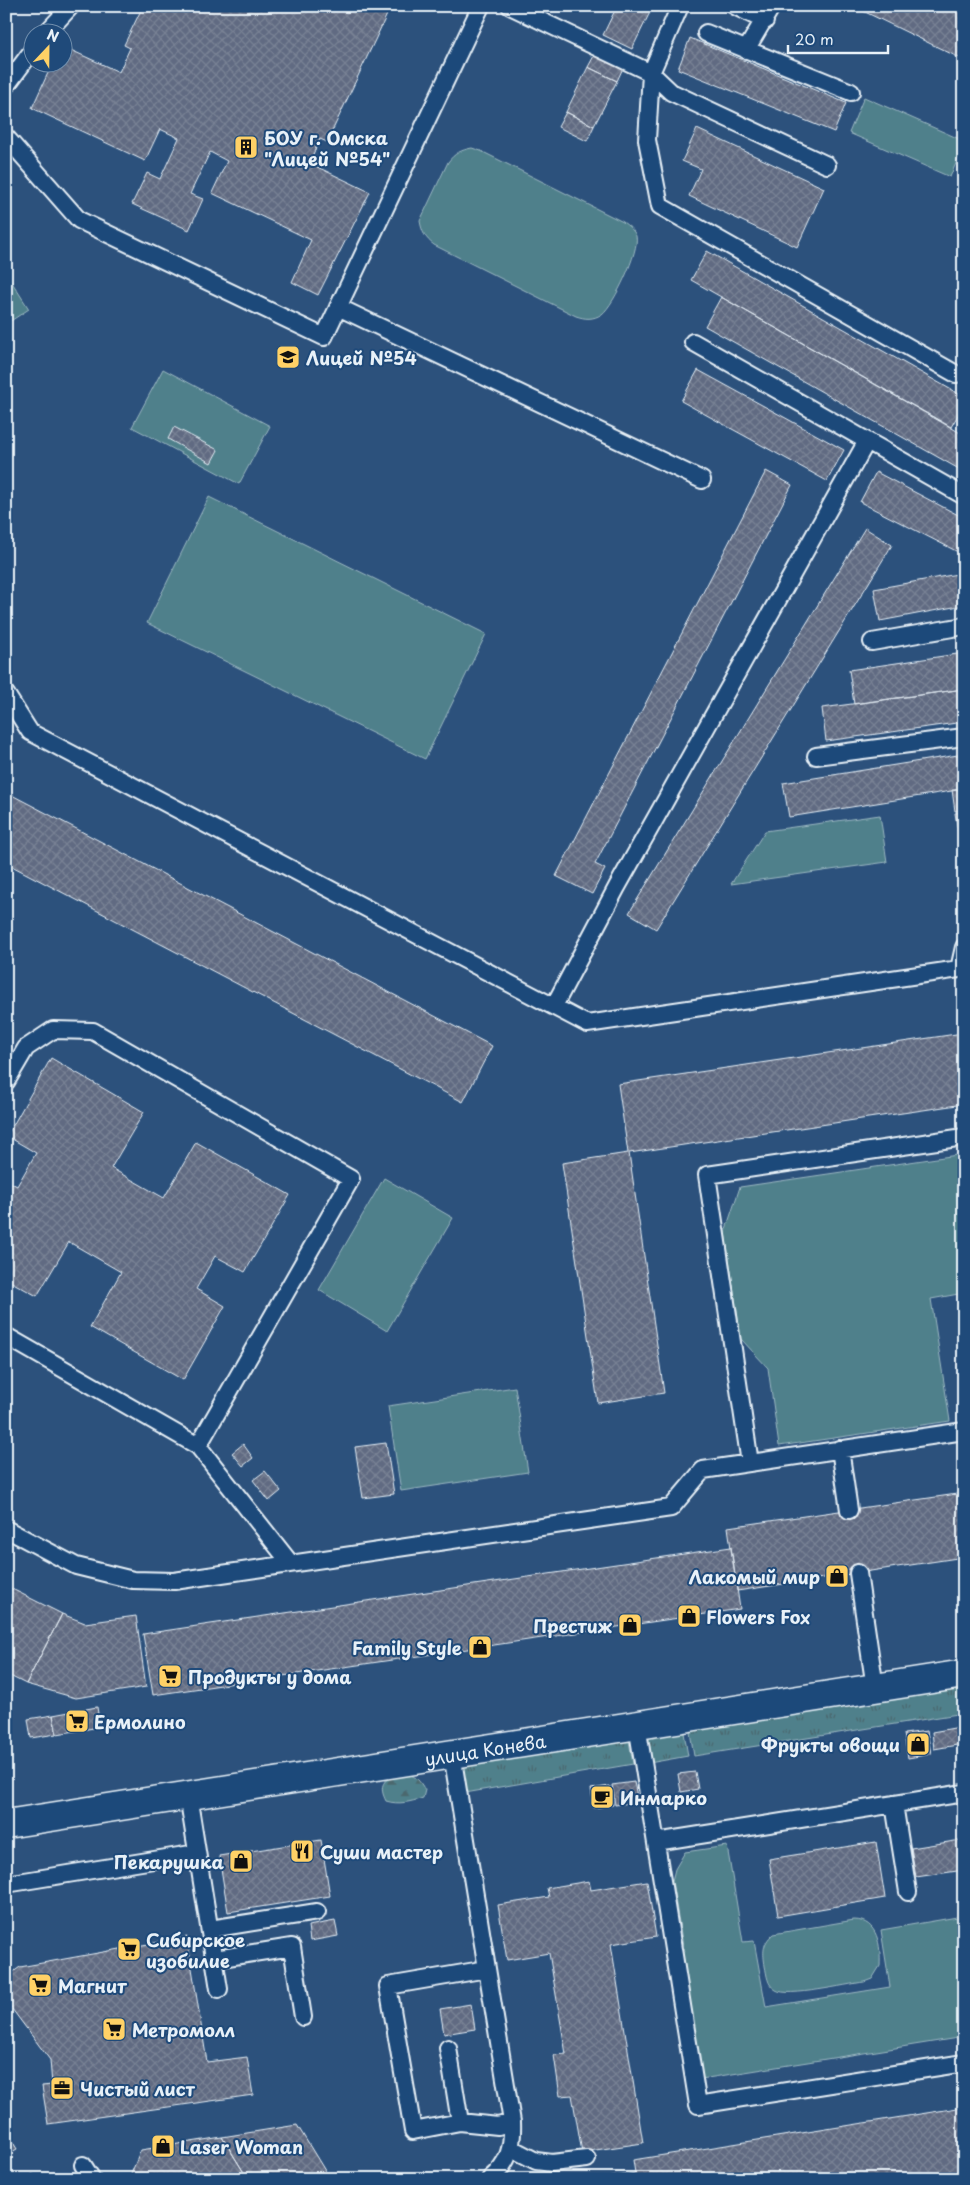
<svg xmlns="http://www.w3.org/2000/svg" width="970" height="2185" viewBox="0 0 970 2185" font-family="'Playpen Sans',sans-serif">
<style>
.grass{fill:url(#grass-tufts);stroke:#9cb8c2}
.forest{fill:url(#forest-firs);stroke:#9cb8c2}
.park{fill:#4f808b;stroke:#9cb8c2}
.building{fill:url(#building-cross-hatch);stroke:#e8f1f8}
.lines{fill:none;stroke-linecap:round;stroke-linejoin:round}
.service-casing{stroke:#e8f1f8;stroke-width:20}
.minor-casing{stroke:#e8f1f8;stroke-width:31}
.service{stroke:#1f4a7a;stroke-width:16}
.minor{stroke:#1f4a7a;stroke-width:28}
.labels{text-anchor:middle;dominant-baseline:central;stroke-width:4;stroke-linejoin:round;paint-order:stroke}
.poi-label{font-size:18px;font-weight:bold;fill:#e8f1f8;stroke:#1f4a7a;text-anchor:start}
.street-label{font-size:18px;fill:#e8f1f8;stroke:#1f4a7a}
</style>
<defs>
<pattern id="grass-tufts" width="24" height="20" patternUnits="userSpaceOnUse" patternTransform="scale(1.25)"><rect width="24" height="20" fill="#4f808b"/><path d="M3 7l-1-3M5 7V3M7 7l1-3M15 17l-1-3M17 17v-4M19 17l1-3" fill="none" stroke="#4b676e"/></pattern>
<pattern id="forest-firs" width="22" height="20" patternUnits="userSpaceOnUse" patternTransform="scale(1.25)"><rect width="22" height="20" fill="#4f808b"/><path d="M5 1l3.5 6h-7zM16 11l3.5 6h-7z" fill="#4b676e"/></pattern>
<pattern id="building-cross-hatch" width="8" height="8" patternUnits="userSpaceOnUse" patternTransform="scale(1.25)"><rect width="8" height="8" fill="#616b82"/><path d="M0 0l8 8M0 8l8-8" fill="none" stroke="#788194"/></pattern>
</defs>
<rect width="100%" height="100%" fill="#2c517c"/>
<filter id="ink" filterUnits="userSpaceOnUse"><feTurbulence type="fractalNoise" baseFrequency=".02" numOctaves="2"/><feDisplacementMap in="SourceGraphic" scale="10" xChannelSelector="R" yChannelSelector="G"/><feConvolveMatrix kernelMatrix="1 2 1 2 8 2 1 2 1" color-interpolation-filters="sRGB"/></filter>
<g filter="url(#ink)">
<!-- grass -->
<path class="grass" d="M964,1686V1713L694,1756L689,1726Z
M683,1727L688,1756L649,1763L644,1734Z
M622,1739L629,1741L633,1764L465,1793C462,1781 457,1770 469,1764Z"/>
<!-- forest -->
<path class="forest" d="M395,1774C413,1774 416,1775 425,1790L423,1798C410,1802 399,1805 386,1801C379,1787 382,1781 395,1774Z"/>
<!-- park -->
<path class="park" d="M864,97L964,141V145L950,177L849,133Z
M472,148L481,151L623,222C628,226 634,230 636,236C640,250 614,305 602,314C593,320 585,319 576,316L434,245C425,238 422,232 420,221L448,162C455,153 461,150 472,148Z
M6,273L29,309L6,324Z
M163,369L270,426L239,484L132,427Z
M209,497L486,634L425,759L147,623Z
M880,815L887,862L731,884L765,831Z
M964,1154V1293L931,1299L950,1421L779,1446L768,1368L741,1339L725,1232L740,1187Z
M384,1178L453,1218L387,1331L319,1290Z
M515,1387L528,1472L401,1491L388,1406Z
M727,1846L743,1942L754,1941L766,2007L890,1987L881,1930L963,1916L964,2037L701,2079L680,1953L684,1952L672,1881L675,1869L685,1852Z
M854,1920C878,1920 881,1946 880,1966L872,1979L864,1982C847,1984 788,1998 776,1990C767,1985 767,1975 765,1966C763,1952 762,1944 773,1934Z"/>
<!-- building -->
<path class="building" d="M143,6H391L327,142L320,139L309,163L370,192L318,295L292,282L311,240L212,193L227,161L210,152L190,194L203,199L189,230L132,204L147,173L160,179L179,138L160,129L145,161L32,108L53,62H62V46L119,72L130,48L124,45Z
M617,6H653L632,49L603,35Z
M863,6H964V60L861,10Z
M690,38L846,103L834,132L678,69Z
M595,54L623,68L617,81L588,67Z
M588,67L617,81L594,126L566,112Z
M566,112L594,126L587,141L558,127Z
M697,129L824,188L797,247L689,196L701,169L682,161Z
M707,251L964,397V405L951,427L691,280Z
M721,297L964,435V461L959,469L705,326Z
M698,370L844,450L827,481L681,401Z
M174,427L218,450L211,463L168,439Z
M766,471L792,485L595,864L605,869L592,894L556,876Z
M876,472L964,518V555L860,502Z
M865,528L892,545L656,929L629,913Z
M963,573L964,605L880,621L874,589Z
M964,653V689L854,704L849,670Z
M964,689V722L826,741L822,708Z
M964,754V789L789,817L783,783Z
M964,789V810L955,811L952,790Z
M6,792L492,1046L463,1102L6,863Z
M964,812V830L958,831L955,813Z
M963,1033L964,1104L629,1153L664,1393L598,1403L562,1163L628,1153L618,1084Z
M51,1058L144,1112L111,1168L164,1198L196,1142L290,1195L245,1272L215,1256L196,1289L225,1306L183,1380L90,1327L121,1272L69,1242L37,1296L6,1279V1180L17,1186L36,1153L7,1136Z
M386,1443L394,1494L363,1498L355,1447Z
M243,1444L253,1458L243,1466L232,1453Z
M265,1471L281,1491L269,1501L253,1480Z
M964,1493V1557L737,1591L728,1527Z
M731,1547L740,1609L153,1695L143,1634Z
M6,1586L62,1614L26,1684L6,1674Z
M62,1614L85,1623L136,1616L146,1687L76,1698L26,1684Z
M97,1707L100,1727L57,1734L53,1715Z
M53,1715L56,1734L31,1738L28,1719Z
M960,1727L963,1744L934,1749L932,1732Z
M927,1731L931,1754L908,1758L904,1734Z
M695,1772L698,1789L681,1792L678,1774Z
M634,1782L638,1802L615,1805L612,1785Z
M610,1786L613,1805L594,1808L591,1789Z
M321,1840L330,1896L228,1912L219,1856Z
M961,1840L964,1870L916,1877L911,1848Z
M876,1842L885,1898L778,1916L769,1859Z
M589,1881L591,1890L647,1881L656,1937L611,1944L643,2143L582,2152L572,2095L560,2096L554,2055L566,2054L549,1953L507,1960L498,1905L549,1897L547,1888Z
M335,1921L338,1936L310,1941L308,1926Z
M187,1937L207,2062L247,2057L253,2095L48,2124L42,2086L52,2085L50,2060L6,2001V1982L12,1973L20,1967Z
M471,2004L475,2029L444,2034L440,2009Z
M964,2107V2179H602L635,2173L633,2160Z
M297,2125L330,2179H248L222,2137Z
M6,2131L17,2149L6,2155Z
M222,2137L248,2179H134L131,2174L141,2150Z
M33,2174L36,2179H25Z"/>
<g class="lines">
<!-- service casing -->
<g class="service-casing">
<path id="service" d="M510,6L651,73L671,92L827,165
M680,6L651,73L647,140L660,206L956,374
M735,6L765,21
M47,32L71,6
M706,33L851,92
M746,50L772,6
M6,86L32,51
M6,137L79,220L324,337L481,6
M338,307L702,480
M693,342L964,496
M872,642L964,626
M6,694L30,732L587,1024L959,969L964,966
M816,756L964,737
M959,969L964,947
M554,1006L617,887L867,441
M6,1082L26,1048L53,1030L93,1031L351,1179L198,1446
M6,1336L198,1446L291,1564
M840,1449L849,1510
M750,1463L707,1175L964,1137
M6,1529L76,1566L133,1580L174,1581L671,1508L703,1470L964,1431
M858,1573L875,1688
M637,1725L698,2105L964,2063
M452,1754L512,2122C513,2147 509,2163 490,2179
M188,1795L219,1989
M894,1804L908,1892
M656,1842L964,1793
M6,1884L197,1853
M210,1929L317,1912
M215,1959L292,1947L303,2017
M487,1969L388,1986L413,2131L460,2122L498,2126L512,2122
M448,2048L460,2122
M511,2148L536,2161L552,2163L587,2159
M83,2165L92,2179"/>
</g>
<!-- minor casing -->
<g class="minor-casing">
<g id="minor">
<path id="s1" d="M6,1824L964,1674"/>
</g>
</g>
<!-- service -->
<use href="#service" class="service"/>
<!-- minor -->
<use href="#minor" class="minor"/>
</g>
</g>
<!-- icons -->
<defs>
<g id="building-square" transform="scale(1.25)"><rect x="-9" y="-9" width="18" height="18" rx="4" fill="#ffd166" stroke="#1f4a7a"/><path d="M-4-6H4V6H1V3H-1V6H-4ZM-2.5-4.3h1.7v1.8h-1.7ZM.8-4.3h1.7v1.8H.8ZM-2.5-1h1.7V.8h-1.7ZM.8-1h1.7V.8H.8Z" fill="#111"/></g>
<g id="school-square" transform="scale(1.25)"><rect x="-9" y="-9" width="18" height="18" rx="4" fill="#ffd166" stroke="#1f4a7a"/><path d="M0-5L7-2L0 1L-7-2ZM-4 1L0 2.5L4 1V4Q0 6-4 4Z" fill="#111"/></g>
<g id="shop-square" transform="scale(1.25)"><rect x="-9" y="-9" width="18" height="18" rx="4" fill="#ffd166" stroke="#1f4a7a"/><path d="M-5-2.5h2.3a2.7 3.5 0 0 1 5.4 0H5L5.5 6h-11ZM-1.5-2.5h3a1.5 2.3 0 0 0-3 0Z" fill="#111"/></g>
<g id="supermarket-square" transform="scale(1.25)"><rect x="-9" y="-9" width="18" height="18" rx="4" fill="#ffd166" stroke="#1f4a7a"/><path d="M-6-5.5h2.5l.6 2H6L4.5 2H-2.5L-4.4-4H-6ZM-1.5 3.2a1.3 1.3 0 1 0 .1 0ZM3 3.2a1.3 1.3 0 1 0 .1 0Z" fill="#111"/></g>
<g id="cafe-square" transform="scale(1.25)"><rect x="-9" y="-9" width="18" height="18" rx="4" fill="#ffd166" stroke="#1f4a7a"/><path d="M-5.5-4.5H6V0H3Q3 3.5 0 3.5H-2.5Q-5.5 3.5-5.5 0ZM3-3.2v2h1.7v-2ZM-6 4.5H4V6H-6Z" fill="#111"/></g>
<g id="restaurant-square" transform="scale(1.25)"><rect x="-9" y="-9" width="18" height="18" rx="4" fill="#ffd166" stroke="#1f4a7a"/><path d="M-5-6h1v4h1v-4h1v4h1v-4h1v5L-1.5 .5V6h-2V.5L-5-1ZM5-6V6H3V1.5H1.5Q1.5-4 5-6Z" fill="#111"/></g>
<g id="office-square" transform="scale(1.25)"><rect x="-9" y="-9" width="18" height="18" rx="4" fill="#ffd166" stroke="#1f4a7a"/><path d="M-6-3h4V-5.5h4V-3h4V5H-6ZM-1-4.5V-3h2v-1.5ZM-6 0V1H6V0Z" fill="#111"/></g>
</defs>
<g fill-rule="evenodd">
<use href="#building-square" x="246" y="147"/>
<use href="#school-square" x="288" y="357"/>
<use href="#shop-square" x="837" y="1576"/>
<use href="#shop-square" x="689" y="1616"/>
<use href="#shop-square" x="630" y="1625"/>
<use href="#shop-square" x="480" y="1647"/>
<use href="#supermarket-square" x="170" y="1676"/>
<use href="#supermarket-square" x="77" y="1721"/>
<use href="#shop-square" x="918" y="1744"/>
<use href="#cafe-square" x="602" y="1797"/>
<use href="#restaurant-square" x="302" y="1851"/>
<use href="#shop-square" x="241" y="1861"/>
<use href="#supermarket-square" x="129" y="1949"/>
<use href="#supermarket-square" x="40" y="1985"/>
<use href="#supermarket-square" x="114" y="2029"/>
<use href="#office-square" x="62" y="2088"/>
<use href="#shop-square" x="163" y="2146"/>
</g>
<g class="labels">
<!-- poi labels -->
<g class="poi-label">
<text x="264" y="137">БОУ г. Омска<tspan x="264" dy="21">"Лицей №54"</tspan></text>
<text x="306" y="357">Лицей №54</text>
<text x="820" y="1576" text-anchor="end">Лакомый мир</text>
<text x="706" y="1616">Flowers Fox</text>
<text x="612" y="1625" text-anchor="end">Престиж</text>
<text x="462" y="1647" text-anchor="end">Family Style</text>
<text x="188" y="1676">Продукты у дома</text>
<text x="94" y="1721">Ермолино</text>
<text x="900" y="1744" text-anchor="end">Фрукты овощи</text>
<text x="620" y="1797">Инмарко</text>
<text x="320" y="1851">Суши мастер</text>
<text x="224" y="1861" text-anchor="end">Пекарушка</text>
<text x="146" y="1939">Сибирское<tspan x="146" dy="21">изобилие</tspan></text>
<text x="58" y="1985">Магнит</text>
<text x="132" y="2029">Метромолл</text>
<text x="80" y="2088">Чистый лист</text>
<text x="180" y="2146">Laser Woman</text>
</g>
<!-- street labels -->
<g class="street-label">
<text stroke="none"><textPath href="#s1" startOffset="485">улица Конева</textPath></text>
</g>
</g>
<!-- margin -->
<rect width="970" height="2185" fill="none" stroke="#1f4a7a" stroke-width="25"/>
<rect x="12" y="12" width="945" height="2160" fill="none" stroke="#e8f1f8" stroke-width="2" filter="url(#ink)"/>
<!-- north arrow -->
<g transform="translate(48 48) rotate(22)"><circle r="24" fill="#1f4a7a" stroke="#6f8dac"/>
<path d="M0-4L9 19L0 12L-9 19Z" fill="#ffd166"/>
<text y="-8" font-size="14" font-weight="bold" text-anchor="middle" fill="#e8f1f8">N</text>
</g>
<!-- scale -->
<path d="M788 45v8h100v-8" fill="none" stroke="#e8f1f8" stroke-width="2.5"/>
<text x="795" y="45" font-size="15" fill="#e8f1f8" stroke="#1f4a7a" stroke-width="4" paint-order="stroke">20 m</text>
</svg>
